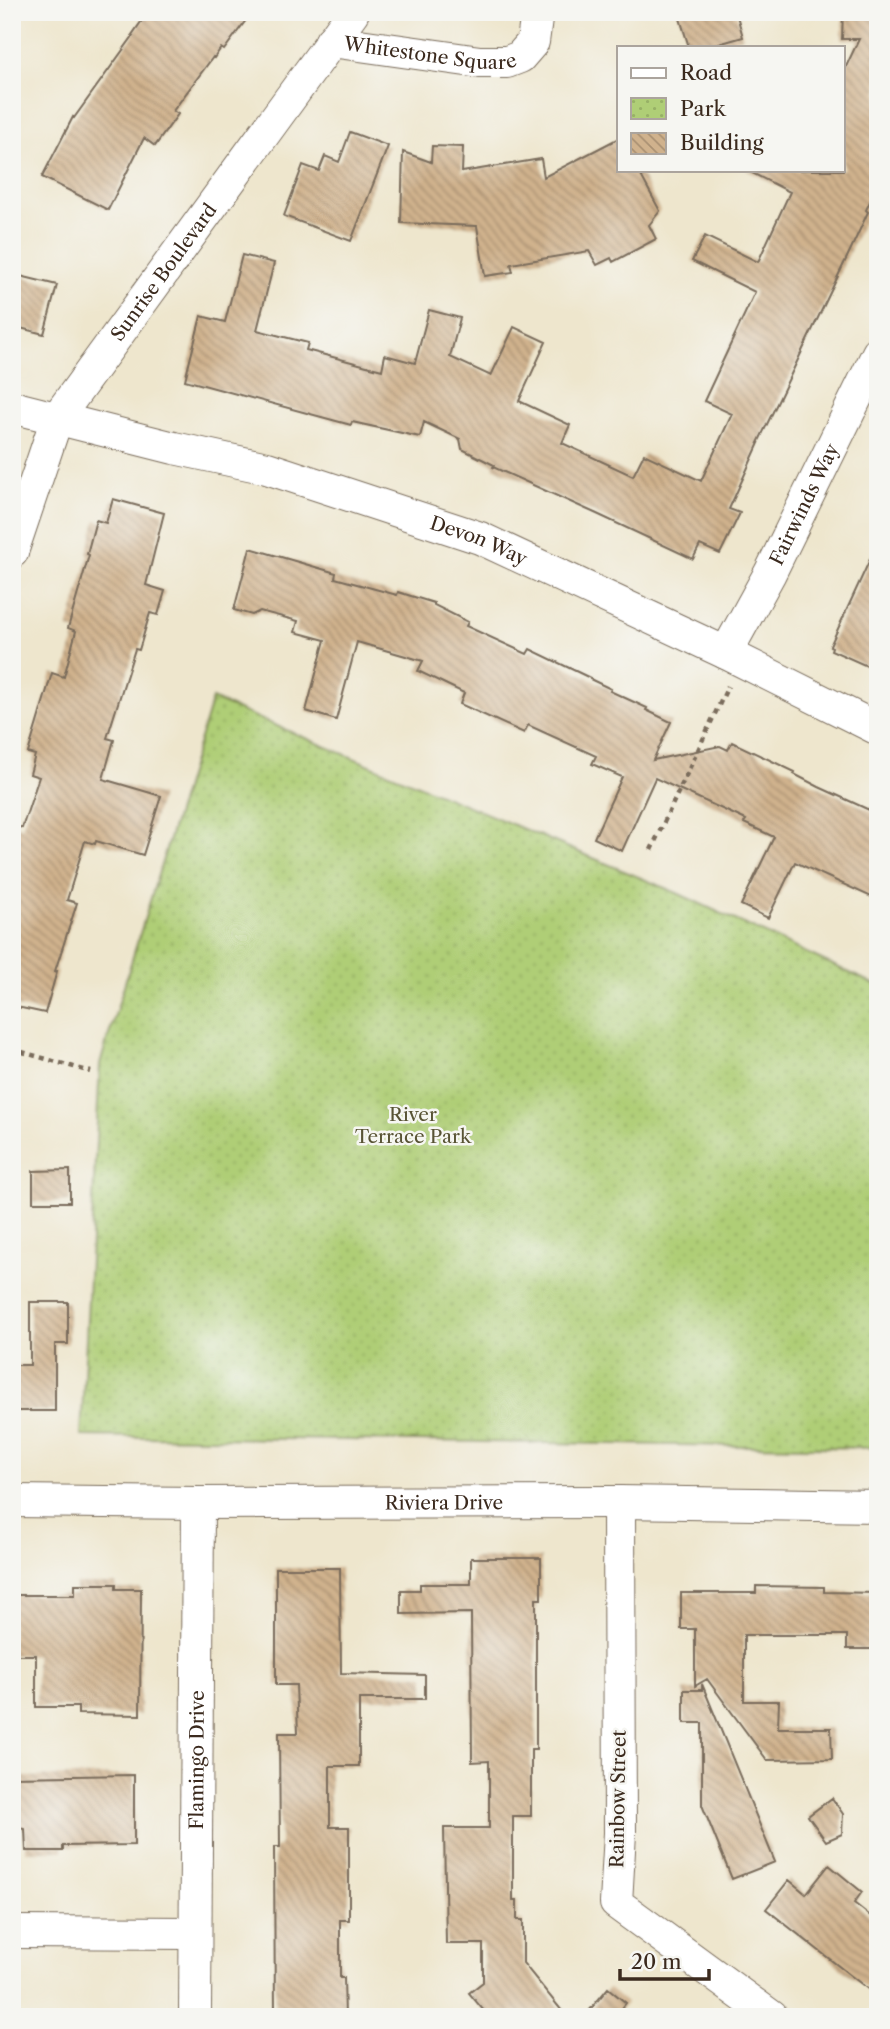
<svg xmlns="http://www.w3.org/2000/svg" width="890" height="2029" viewBox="0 0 890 2029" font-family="'Libre Caslon Text',serif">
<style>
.park{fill:url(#park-dots);stroke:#757c4a;stroke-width:2}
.building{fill:url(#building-back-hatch)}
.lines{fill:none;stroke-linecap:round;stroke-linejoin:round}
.street-casing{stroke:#7a6c5b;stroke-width:34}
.path{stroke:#7a6c5b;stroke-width:4.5;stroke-dasharray:5 5;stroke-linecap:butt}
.street{stroke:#fff;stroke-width:32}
.labels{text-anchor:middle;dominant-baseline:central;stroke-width:5;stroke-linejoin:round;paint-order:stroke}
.street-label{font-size:19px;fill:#3b2a1e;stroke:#f6f6f2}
.park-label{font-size:19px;fill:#585334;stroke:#f6f6f2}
</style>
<defs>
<pattern id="park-dots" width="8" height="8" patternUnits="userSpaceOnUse" patternTransform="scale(1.75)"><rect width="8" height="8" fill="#afce76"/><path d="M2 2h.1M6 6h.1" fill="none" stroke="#97b166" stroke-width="1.8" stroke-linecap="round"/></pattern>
<pattern id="building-back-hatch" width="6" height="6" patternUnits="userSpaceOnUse" patternTransform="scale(1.75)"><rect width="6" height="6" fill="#d0b28d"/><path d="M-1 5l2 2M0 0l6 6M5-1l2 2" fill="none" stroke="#aa9173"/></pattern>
</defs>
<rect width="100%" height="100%" fill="#f6f6f2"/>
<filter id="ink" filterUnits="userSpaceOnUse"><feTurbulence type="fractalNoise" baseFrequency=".0143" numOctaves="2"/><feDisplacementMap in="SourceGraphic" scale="14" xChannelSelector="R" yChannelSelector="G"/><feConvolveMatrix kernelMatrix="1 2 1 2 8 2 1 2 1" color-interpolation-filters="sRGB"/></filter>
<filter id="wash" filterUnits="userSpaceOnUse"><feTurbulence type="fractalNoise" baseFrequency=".00686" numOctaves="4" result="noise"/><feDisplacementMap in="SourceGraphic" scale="28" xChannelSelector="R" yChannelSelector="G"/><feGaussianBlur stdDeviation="1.57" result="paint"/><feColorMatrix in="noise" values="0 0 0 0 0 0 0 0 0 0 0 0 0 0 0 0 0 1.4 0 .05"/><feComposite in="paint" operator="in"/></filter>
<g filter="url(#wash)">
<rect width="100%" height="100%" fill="#eee6cd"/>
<!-- park -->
<path class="park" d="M212,699L677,893L878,986V1448L81,1436L100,1064Z"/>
<g id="blocks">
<!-- building -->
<path class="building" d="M148,12H252L224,50L221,48L214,58L213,57L173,111L178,114L155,146L144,138L108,210L42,177L73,117L74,118L133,36L132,35Z
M678,12H736L743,37L708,47H689Z
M843,12H878V185L866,210L868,212L850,251L758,443H759L729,509L740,513L720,554L700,545L693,559L597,514L493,467L494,465L462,449L460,439L424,422L420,437L352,422L351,425L185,380L201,316L225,322L242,255L274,263L257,330L308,343L306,350L382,370L385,355L415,363L429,310L460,318L450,357L491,376L514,327L546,342L519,401L570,425L562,443L633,476L644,454L701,481L732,414L704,401L755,292L692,261L705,236L758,262L790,192L746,170H843V73L859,39H842Z
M350,132L388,146L351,241L284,216L303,165L319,171L325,156L339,162Z
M619,138V170H638L660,211L649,225L656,239L613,262L611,258L597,265L589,251L511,264L513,272L485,276L477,226L401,223L403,152L431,162L432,146L463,147L462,172L541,159L544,177Z
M12,274L57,285L44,334L12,326Z
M113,499L164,513L146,585L165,591L158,615L150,613L139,650L135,649L107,738L114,740L103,779L161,796L143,855L96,841L95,844L85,841L67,900L77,903L55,971H57L45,1013L12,1006V824L22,828L39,777L30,774L35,755L28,753L52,673L64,677L76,631L68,628L89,555L87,554L96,520L106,523Z
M878,542V671L831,650L832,647L830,646Z
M250,548L336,573L335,578L397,595L398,592L434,603V605L468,622L466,626L527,654L530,649L590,678V679L611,689L610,691L647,708L646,710L671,722L653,760L720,746L728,750L732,742L795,772L794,774L819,787L878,814V900L795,862L768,918L741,905L774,837L744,823L746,820L655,778L622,851L594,838L622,777L592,764L596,756L528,725L524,733L460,704L464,693L418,671L423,661L357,642L336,720L306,711L325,640L295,632L298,621L260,611L252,615L234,610Z
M70,1170V1202H33V1171Z
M30,1302H68V1344H55V1411H12V1365H30Z
M471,1558H541V1599H536V1749H531V1816H513V1900H517V1920H523V1963L567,2017H489L469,1993L483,1982V1944H446L444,1828H489V1761L472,1762L471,1613L401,1614V1590H420V1584H471Z
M276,1568H340L341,1673L425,1675V1699H359V1766H330V1827H349V1920H340V1978H344L345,2017H275L274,1847H280L279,1733H298L296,1685H276Z
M75,1584H116V1589H141L140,1715L78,1714V1707H36V1655H12V1595H75Z
M756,1586L824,1587V1592L878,1593V1649H847V1635H744V1701H779L778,1728H831L832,1759L767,1760L707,1679L695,1686V1629H681V1593H756Z
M702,1684L775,1862L732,1879L702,1805V1723H684V1690H702Z
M134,1775V1845L63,1846V1851H26L25,1829L12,1827V1777Z
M832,1798L843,1814L842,1834L826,1841L808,1816Z
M829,1865L862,1892L854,1903L878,1922V1997L766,1909L789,1880L806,1894Z
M608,1988L626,2003L615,2017H584Z"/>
</g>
</g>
<g filter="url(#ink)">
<use href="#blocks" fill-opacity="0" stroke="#7a6c5b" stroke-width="2"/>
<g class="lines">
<!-- street casing -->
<g class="street-casing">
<g id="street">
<path id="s1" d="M331,41L480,62H507L520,57L533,42L537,12"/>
<path id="s2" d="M12,407L174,448L267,468L480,538L726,653L878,729"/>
<path id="s3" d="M12,552L57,418L353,12"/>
<path id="s4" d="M726,653L770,573L878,353"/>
<path id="s5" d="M12,1501L198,1503L619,1502L878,1506"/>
<path d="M619,1502L620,1833L616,1903L772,2017"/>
<path d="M12,1932L194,1933"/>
<path id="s6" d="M195,2017L198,1503"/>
</g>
</g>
<!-- path -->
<path class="path" d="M651,850L728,686
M12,1049L91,1072"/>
<!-- street -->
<use href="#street" class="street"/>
</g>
</g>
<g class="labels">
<!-- street labels -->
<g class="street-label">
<text stroke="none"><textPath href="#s1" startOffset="100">Whitestone Square</textPath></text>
<text stroke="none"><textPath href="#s3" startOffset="322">Sunrise Boulevard</textPath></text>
<text stroke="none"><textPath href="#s4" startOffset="168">Fairwinds Way</textPath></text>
<text stroke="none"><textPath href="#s2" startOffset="486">Devon Way</textPath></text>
<text stroke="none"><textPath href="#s5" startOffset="432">Riviera Drive</textPath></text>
<text stroke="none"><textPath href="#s6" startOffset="257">Flamingo Drive</textPath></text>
<text transform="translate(618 1799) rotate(-89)">Rainbow Street</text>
</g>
<!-- park labels -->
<g class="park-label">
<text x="413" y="1114">River<tspan x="413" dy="22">Terrace Park</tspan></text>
</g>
</g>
<!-- margin -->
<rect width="890" height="2029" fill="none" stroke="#f6f6f2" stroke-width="42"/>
<!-- legend -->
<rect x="617" y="46" width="228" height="126" fill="#f6f6f2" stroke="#aba49d" stroke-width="2"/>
<rect x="631" y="68" width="35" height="10" fill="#ffffff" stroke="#aba49d" stroke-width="2"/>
<text x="680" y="80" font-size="21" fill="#3b2a1e">Road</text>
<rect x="631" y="98" width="35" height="21" fill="url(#park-dots)" stroke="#aba49d" stroke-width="2"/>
<text x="680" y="116" font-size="21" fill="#3b2a1e">Park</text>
<rect x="631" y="133" width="35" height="21" fill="url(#building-back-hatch)" stroke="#aba49d" stroke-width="2"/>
<text x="680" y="150" font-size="21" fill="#3b2a1e">Building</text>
<!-- scale -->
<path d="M620 1969v10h89v-10" fill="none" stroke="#3b2a1e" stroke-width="3.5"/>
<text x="631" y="1969" font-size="21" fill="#3b2a1e" stroke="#f6f6f2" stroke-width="5" paint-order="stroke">20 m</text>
</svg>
